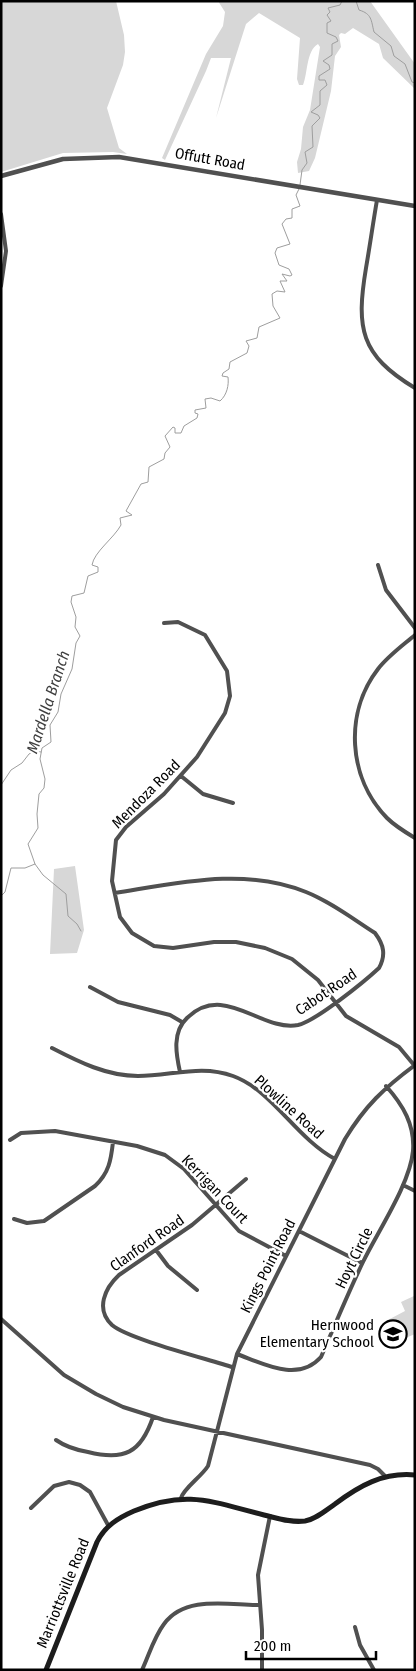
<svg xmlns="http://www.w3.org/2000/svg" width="416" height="1671" viewBox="0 0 416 1671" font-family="'Fira Sans Condensed',sans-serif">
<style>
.green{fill:#d7d7d7}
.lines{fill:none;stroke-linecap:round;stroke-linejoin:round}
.stream{stroke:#9e9e9e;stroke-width:1}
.minor{stroke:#505050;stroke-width:4}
.tertiary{stroke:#505050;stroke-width:4.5}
.secondary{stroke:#1d1d1d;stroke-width:5}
.labels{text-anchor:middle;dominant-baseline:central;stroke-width:4.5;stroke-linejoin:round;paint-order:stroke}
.street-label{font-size:15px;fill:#000;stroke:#fff}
.poi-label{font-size:15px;fill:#000;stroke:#fff;text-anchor:end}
.water-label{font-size:16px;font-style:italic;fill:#3f3f3f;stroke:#fff}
</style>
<rect width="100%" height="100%" fill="#fff"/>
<!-- green -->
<path class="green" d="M1,1H116L124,35L125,52L123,65L107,108L119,148L127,154L113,152L63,153L1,172Z
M218,1H370L415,64V89L383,58L379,44L353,28L345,34L341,33L339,35L341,47L335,56L331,91L315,158L309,171L298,173L297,162L301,149L303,127L310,110L320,47L318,44C306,51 308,73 303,85H299L297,79L300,38L259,13L246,24L216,118L231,58H211L206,71L165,160L162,158L206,54L223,26L225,12Z
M75,866L84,930L77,953L50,954L54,869Z
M414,1296L415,1334L396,1342L386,1321L405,1311L401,1302Z"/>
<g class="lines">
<!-- stream -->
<path class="stream" d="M356,1L359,10C372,14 371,20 374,32L391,46L394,56L405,64L412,82L415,83
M300,185L302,170L307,163L305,152L313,147L312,126L320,118L318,115L311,112L320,105V91L327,85L325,80H319V76L330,69L329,65L323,61L332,55V44L338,41L336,37L327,33V23L331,21L327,15L330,12L328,8L340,5L342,1
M1,785L11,770L22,763L29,754L34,751L41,752
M35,864L43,875L66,894L68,916L77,924L81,931
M1,896L5,892L11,868H25L35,864L28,844L38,828L37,814L39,794L44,788L45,779L40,759L42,748L51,742L50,725L58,712L61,694L72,669L76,643L80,636L75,627L76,617L71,602L72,596L84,593L88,576L98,572V567L92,565C94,552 114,538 121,525L120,518L132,515L126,511L141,484L148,482L149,467L164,459L165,453L170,447L165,436L173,427L175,428V433H181L184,426L197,418L198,414L195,413V410L206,408L205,399L211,398L220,401C227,395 229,385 228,377L222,376L223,373L229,369L230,362L247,353L249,346L246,341L257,338L259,327L280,318L273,306L272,294L277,291L285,292L280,281H287L282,274L290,276L292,275L289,269L279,265L275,253L277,248L290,244L282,224L286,219L292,218V209L300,206L296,195L299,189"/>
<!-- minor -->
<path class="minor" d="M377,200C373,223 370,245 366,268C356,328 360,355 415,388
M1,214L6,251L1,286
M378,565L386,590L415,628
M164,623L178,622L205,635L227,671L230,696L225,713L197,757L164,794L126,827L116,840L112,881L120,917L132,933L154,946L173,948L214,942H236L265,948L292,959L318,980L346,1016L399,1047L414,1065
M415,635C402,646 388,656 378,669C344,713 348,778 387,818C395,826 405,832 415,838
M181,776L203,794L233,803
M115,893C178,883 245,867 306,892C331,902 353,919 375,933C384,945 386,955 379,968C365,981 316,1021 298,1025C261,1032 224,982 187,1018C172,1032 176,1054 180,1072
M90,987L118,1002L170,1015L182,1022
M52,1048C79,1062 107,1076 138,1076C171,1076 201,1064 233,1076C272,1090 296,1138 335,1159
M10,1140L21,1133L55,1131L137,1146L165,1155L184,1169L239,1231L286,1256
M403,1185L415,1191
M14,1219L27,1223L44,1221L95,1186C109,1173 111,1160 113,1142
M299,1231L362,1263
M156,1250L168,1266L197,1290
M1,1319L64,1375L96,1394L123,1407L164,1420L370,1465L378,1469L385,1476
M237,1354C264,1364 298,1383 321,1357C335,1325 348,1293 363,1262C378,1231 410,1184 413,1151C415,1125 403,1105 386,1086
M232,1367C208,1359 128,1339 112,1325C95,1309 105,1288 119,1275L192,1225L246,1179
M56,1440C66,1447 76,1450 88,1452C124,1461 141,1453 153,1417
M181,1498C184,1488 201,1477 208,1466L237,1354L345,1139C365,1106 384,1088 415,1065
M31,1508L54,1486L69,1482L80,1485L90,1492L108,1525
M355,1627L360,1645L374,1670
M142,1670C149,1655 154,1637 164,1624C185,1595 228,1605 259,1605
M262,1670V1630L258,1575L270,1516"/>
<!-- tertiary -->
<path class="tertiary" d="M1,176L63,159L119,157L415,206"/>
<!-- secondary -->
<path class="secondary" d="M46,1670L97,1542C105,1526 118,1518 134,1511C187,1489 212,1502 264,1515C277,1518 291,1523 305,1521C316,1519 325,1511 335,1504C359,1486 383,1472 415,1475"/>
</g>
<!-- icons -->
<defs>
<g id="school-ring" transform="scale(1.4375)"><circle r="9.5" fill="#fff" stroke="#000" stroke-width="1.5"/><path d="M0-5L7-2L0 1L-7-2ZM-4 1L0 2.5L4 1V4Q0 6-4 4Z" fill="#000"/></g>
</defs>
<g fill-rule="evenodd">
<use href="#school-ring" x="393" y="1334"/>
</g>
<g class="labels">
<!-- street labels -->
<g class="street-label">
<text transform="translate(210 159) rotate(10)">Offutt Road</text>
<text transform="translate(146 794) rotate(-45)">Mendoza Road</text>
<text transform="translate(326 992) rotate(-34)">Cabot Road</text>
<text transform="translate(289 1107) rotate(42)">Plowline Road</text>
<text transform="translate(215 1189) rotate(46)">Kerrigan Court</text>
<text transform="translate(147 1243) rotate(-35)">Clanford Road</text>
<text transform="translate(354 1258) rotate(-64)">Hoyt Circle</text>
<text transform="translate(268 1266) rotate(-63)">Kings Point Road</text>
<text transform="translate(63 1593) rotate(-68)">Marriottsville Road</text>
</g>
<!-- poi labels -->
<g class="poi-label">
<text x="374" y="1325">Hernwood<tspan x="374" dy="17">Elementary School</tspan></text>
</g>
<!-- water labels -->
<g class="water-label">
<text transform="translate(48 702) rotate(-72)">Mardella Branch</text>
</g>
</g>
<!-- border -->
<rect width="416" height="1671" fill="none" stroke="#000000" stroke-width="5"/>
<!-- scale -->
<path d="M246 1651v8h130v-8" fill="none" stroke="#000000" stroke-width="2.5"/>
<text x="254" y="1651" font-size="15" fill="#000000" stroke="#ffffff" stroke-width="4" paint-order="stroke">200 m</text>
</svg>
